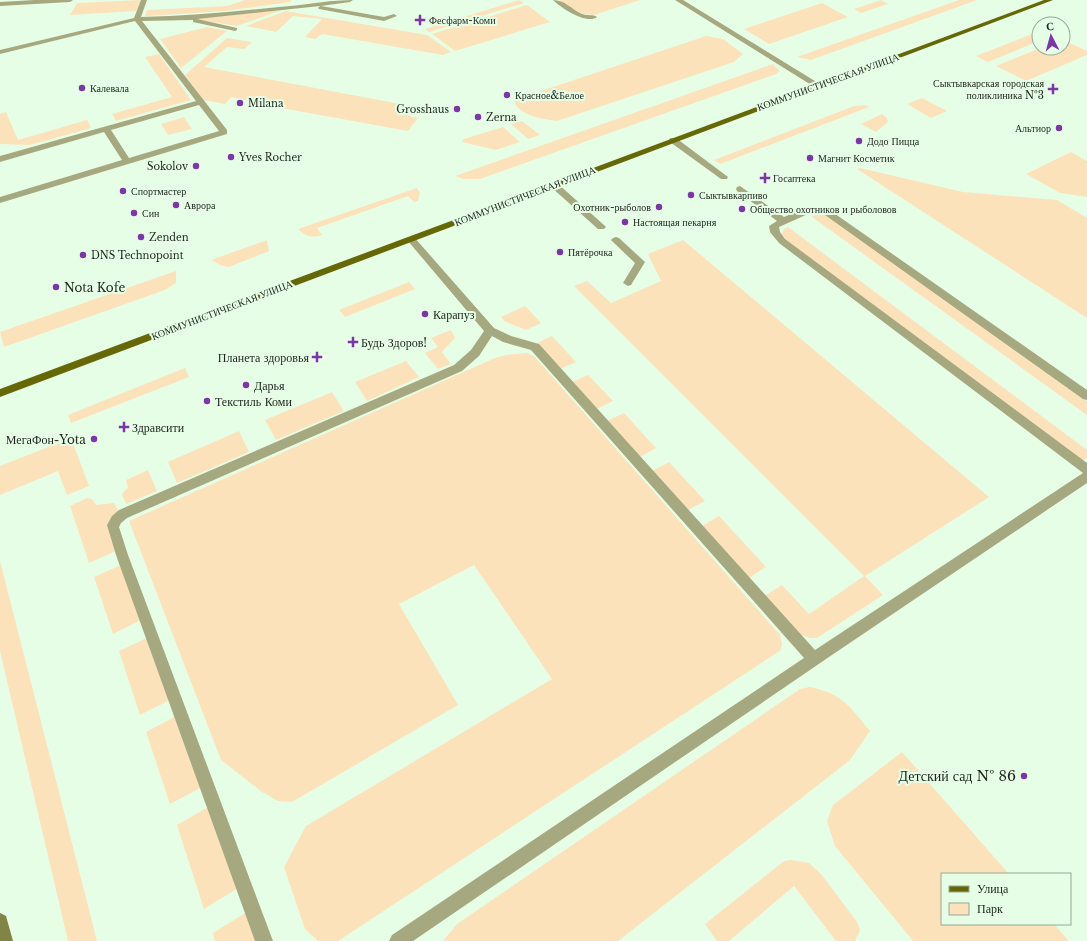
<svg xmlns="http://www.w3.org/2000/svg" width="1087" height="941" viewBox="0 0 1087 941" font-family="'Libre Baskerville',serif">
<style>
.green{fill:#fbe2bb}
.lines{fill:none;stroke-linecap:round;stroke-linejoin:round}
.lane{fill:#a6a980;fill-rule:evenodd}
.secondary{fill:#808445;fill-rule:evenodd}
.primary{fill:#666808;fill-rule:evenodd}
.poi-dot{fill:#7c36a9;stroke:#e7fee6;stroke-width:1.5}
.labels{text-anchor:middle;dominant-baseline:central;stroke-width:4;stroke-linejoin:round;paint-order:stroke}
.far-poi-label{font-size:10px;fill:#1d251d;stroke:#e7fee6;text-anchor:start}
.far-street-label{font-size:10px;fill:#1d251d;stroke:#e7fee6}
.poi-label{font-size:12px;fill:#1d251d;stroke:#e7fee6;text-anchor:start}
.near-poi-label{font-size:14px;fill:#1d251d;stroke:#e7fee6;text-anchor:end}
</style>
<rect width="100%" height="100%" fill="#e7fee6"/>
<!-- green -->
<path class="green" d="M141,0L136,11L70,15L77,3Z
M245,0H291V2L225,11L145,16L147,10L227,6Z
M519,0L524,3L429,32L425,29Z
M559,0H640L594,15L582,14Z
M881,0L888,4L861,13L854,9Z
M959,0H977L811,60L797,57Z
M822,3L848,17L769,44L744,29Z
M527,5L550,22L455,51L432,34Z
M282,10L237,26L192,19Z
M286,11L427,35L451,52L443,55L322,34L315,39L305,37L322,19L293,16L276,32L246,26Z
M207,27L227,31L181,68L160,39Z
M1032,34H1039V41L988,62L976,56Z
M706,36L723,39L743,54L734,62L557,121C544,119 517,116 514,100Z
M227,38L252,42L244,49L227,47L204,67L416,107L409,116L418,118L408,131L265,105L248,108L255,102L232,97L225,104L203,100L185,75Z
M1063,40L1087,51V55L1026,81L996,66L1040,48H1063Z
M159,54L191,100L116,121L112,114L172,97L145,57Z
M773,64L780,71L776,74L480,179H463L455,176Z
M922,98L947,111L931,118L907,104Z
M866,105L869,107L720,164L714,160L854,106Z
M6,112L18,140L87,120L91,128L30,145L0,144V114Z
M882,114L887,118L888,122L876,132L861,124Z
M184,117L192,129L168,135L161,124Z
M522,121L540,135L528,139L511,124Z
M503,127L520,142L496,150L462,142L464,139Z
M1071,152L1087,161V197L1060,193L1026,174Z
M860,168L963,192L1057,200L1087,218V318L857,169Z
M417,188L420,193L418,201L414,202L408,196L317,228L322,235C312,238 306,237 298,229Z
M816,214H823L834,220L1087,401V415L812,217Z
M788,227L1087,450V458L1082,461L786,240L782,234L784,229Z
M267,240L269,251L229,267L222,266L211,260Z
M683,240L989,497L865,576L883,595L817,638H810L798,634L764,596L782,585L809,614L864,576L574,286L587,281L611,303L661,281L648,254Z
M176,271V283L165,290L4,347L0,332Z
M409,282L415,289L345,317L339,310Z
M525,306L541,323L526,330L504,321L501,317Z
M451,330L455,338L442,352L451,364L438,369L425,353L438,347L431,338Z
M552,336L576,362L560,369L537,343Z
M527,353L534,356L780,635L782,643L781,650L338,941H318L305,929L284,867L306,826L552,679L474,565L399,604L458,705L292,802L278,801L262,792L221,760L129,521L495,358L506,355Z
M406,361L419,377L367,401L355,382Z
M185,368L189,377L71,423L68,415Z
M588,375L613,401L597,409L572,382Z
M332,392L344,411L276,440L265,420Z
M624,413L656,448L640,457L607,421Z
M239,431L249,452L177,483L168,462Z
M71,438L89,486L67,495L58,471L0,495V466Z
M669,462L705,501L688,510L652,471Z
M148,470L157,491L126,504L122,494L128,487L126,480Z
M87,498L92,499L96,505L114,503L118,510V550L89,563L70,506Z
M719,516L766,567L749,578L702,526Z
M0,561L97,941H68L0,651Z
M123,564L143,619L113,634L94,577Z
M149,637L172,699L140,715L119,651Z
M810,687C843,694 849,706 870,731L850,760L618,941H443L457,924L800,689Z
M178,715L204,786L170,804L146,732Z
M902,752L1009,874H942V924H1054L1069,941H913L835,846L827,821L833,805Z
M210,806L240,887L204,909L177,825Z
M791,860L809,863L821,874L857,922L860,930L855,941H836L794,886L729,941H717L705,924L779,865L784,861Z
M247,912L257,941H215L213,933Z"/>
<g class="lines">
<!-- lane -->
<path class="lane" d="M35,0H73L70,2L0,6V2Z
M141,0H147L141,17C191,16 240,11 290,6C311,4 332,0 353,0L350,2L321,6L384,17L394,14L397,16L384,21L319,9L318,8L320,6L197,19L237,28V30L235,31L193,22V20L142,21L227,130V134L0,203V197L122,160L104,132L0,162V156L196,101L135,21L0,54V50L134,18ZM199,105L219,131L129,158L111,130Z
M553,0C565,0 571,9 582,14C587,16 593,14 597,17C587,25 561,8 553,0Z
M675,0H683L823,86L819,88H816Z
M670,138H676L728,177L727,179H721L670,142L669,140Z
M554,182L557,183L604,225L606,227L604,229H598L551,187L550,185L551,183Z
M740,186L784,217C800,210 814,206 831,211L1087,390V400L1083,399L825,215L808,214L779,227L780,232L785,239L1087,463V483L829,657L413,941H389L392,935L804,658L531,350L503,342L492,336L479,356L462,371L127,518L121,523L119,527L128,555L273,941H255L116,555L107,525L112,516L119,510L454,365L471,350L484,331L408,241L406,239L408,237H414L494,328L511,336L539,344L815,650L1083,473L779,243L770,232L769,226L777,221L737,191L736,189L737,187Z
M616,237L619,238L645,262L631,285L628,286L623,283L635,263L613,242L611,240L613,238Z"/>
<!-- secondary -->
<path class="secondary" d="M0,913L6,916L13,941H0Z"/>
<!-- primary -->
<path class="primary" d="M1044,0H1053L0,397V389Z"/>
</g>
<!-- markers -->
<g class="poi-dot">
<path d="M418 14h4v4h4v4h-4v4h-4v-4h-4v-4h4z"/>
<circle cx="82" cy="88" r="4"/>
<path d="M1051 83h4v4h4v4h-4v4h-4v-4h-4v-4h4z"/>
<circle cx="507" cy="95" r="4"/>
<circle cx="240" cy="103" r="4"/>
<circle cx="457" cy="109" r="4"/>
<circle cx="478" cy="117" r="4"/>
<circle cx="1059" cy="128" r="4"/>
<circle cx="859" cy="141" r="4"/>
<circle cx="231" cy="157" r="4"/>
<circle cx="810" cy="158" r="4"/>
<circle cx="196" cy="166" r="4"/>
<path d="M763 172h4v4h4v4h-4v4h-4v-4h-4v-4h4z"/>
<circle cx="123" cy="191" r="4"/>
<circle cx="691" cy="195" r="4"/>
<circle cx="176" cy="205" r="4"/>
<circle cx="659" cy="207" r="4"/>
<circle cx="742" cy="209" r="4"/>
<circle cx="134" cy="213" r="4"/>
<circle cx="625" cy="222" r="4"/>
<circle cx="141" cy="237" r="4"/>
<circle cx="560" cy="252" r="4"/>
<circle cx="83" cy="255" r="4"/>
<circle cx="56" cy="287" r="4"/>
<circle cx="425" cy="314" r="4"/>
<path d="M351 336h4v4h4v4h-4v4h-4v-4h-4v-4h4z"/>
<path d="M315 351h4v4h4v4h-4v4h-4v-4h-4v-4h4z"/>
<circle cx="246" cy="385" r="4"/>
<circle cx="207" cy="401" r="4"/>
<path d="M122 421h4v4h4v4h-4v4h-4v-4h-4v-4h4z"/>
<circle cx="94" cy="439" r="4"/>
<circle cx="1024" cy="776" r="4"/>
</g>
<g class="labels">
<!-- far-poi labels -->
<g class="far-poi-label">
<text x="429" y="20">Фесфарм-Коми</text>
<text x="1044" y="83" text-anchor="end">Сыктывкарская городская<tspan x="1044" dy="12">поликлиника №3</tspan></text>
<text x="90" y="88">Калевала</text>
<text x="515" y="95">Красное&amp;Белое</text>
<text x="248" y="103">Milana</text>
<text x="449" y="109" text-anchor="end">Grosshaus</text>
<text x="486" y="117">Zerna</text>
<text x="1051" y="128" text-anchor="end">Альтиор</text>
<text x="867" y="141">Додо Пицца</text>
<text x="239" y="157">Yves Rocher</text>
<text x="818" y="158">Магнит Косметик</text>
<text x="188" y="166" text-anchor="end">Sokolov</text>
<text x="773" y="178">Госаптека</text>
<text x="131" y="191">Спортмастер</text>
<text x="699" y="195">Сыктывкарпиво</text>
<text x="184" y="205">Аврора</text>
<text x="651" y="207" text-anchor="end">Охотник-рыболов</text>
<text x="750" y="209">Общество охотников и рыболовов</text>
<text x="142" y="213">Син</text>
<text x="633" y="222">Настоящая пекарня</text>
<text x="149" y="237">Zenden</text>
<text x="568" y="252">Пятёрочка</text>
<text x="91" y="255">DNS Technopoint</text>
</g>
<!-- far-street labels -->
<g class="far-street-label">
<text transform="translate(828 82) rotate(-20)">КОММУНИСТИЧЕСКАЯ УЛИЦА</text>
<text transform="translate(525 196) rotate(-21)">КОММУНИСТИЧЕСКАЯ УЛИЦА</text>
<text transform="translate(222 310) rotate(-21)">КОММУНИСТИЧЕСКАЯ УЛИЦА</text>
</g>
<!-- poi labels -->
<g class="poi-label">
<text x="64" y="287">Nota Kofe</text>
<text x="433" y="314">Карапуз</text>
<text x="361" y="342">Будь Здоров!</text>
<text x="309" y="357" text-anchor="end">Планета здоровья</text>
<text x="254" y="385">Дарья</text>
<text x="215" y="401">Текстиль Коми</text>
<text x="132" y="427">Здравсити</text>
<text x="86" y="439" text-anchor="end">МегаФон-Yota</text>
</g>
<!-- near-poi labels -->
<g class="near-poi-label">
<text x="1016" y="776">Детский сад № 86</text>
</g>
</g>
<!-- legend -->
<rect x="941" y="873" width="130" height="52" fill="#e7fee6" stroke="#96a796"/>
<rect x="949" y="886" width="20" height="6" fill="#666808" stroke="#96a796"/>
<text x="977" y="893" font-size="12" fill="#1d251d">Улица</text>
<rect x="949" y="903" width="20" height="12" fill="#fbe2bb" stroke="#96a796"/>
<text x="977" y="913" font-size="12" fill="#1d251d">Парк</text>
<!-- north arrow -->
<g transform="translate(1051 36) rotate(354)"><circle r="19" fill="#e7fee6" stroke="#96a796"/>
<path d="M0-3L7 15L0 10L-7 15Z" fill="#7c36a9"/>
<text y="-6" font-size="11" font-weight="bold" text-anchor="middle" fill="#1d251d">С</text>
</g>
</svg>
